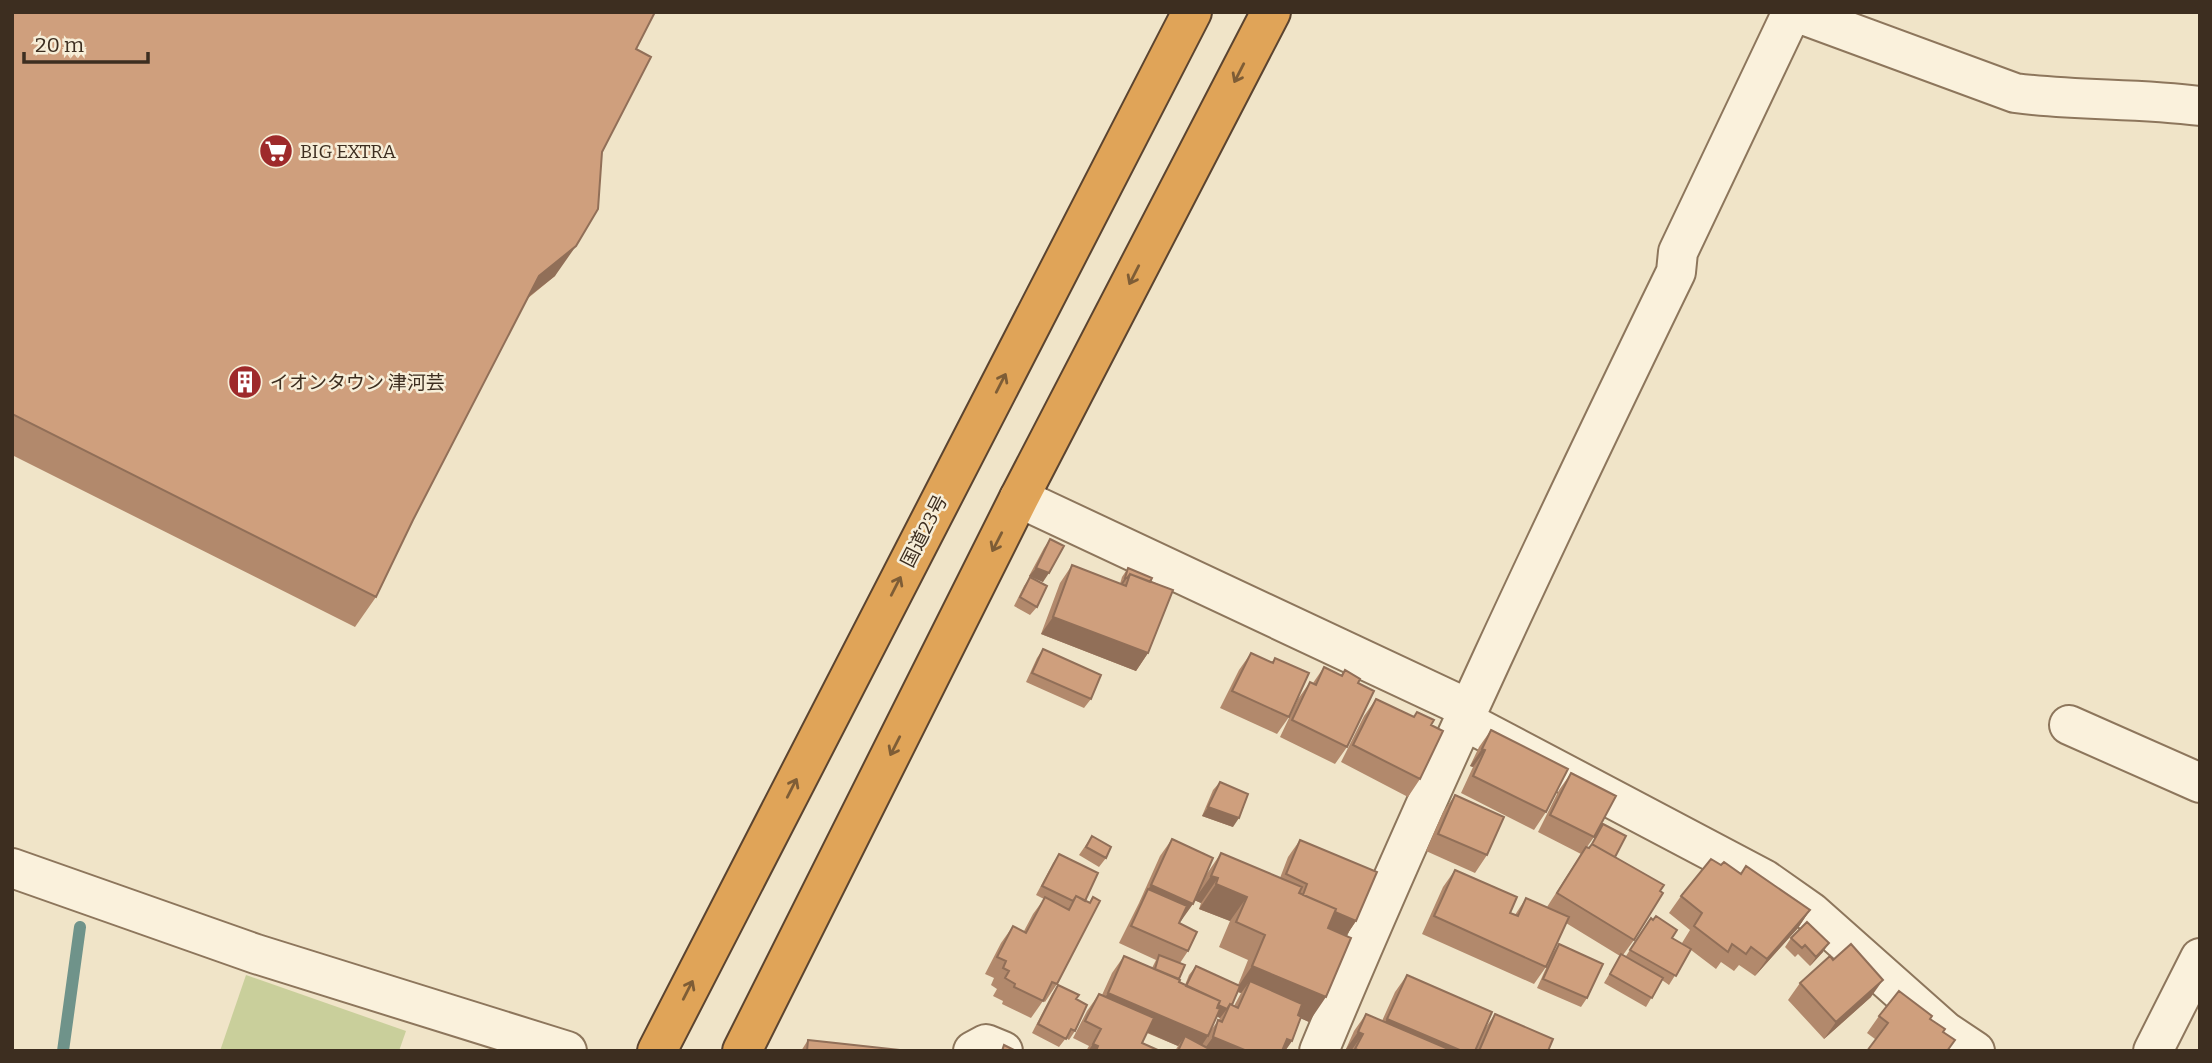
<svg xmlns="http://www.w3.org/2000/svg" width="2212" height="1063" viewBox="0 0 2212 1063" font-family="Bitter,'Noto Sans JP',serif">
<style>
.green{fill:#c9cf9b}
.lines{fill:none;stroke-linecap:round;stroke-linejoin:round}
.stream{stroke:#6f938a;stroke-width:12}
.street-casing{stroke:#8d765c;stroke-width:42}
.highway-casing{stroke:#5b4430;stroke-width:42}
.street{stroke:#faf1dc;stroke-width:38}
.highway{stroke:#e0a458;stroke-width:38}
.wall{fill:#b2896c;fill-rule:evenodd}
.shaded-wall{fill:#916f58}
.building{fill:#cf9f7d;stroke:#916f58;stroke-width:2}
.oneway{stroke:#7e5d36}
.labels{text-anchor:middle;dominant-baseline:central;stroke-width:5;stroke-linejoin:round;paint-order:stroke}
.poi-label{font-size:19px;fill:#3d2e20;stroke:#f7eed8;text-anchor:start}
.street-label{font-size:19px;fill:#3d2e20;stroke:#f7eed8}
</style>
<rect width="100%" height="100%" fill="#f0e4c8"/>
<!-- green -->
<path class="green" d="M246,975L406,1031L399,1051H220Z"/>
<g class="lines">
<!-- stream -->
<path class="stream" d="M63,1051L80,927"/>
<!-- street casing -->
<g class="street-casing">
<path id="street" d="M1795,12L2015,93C2076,101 2138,98 2200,106
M1019,498L1469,709
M1463,720L1764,879L1811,912L1945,1031L1975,1051
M2069,725L2200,783
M12,868L256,954L567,1051
M973,1051L986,1044L1003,1051
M1319,1051C1429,787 1551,529 1676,272L1678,252L1792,12
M2153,1051L2200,958"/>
</g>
<!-- highway casing -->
<g class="highway-casing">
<path id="highway" d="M657,1051L1192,12
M742,1051L1019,498L1271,12"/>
</g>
<!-- street -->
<use href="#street" class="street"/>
<!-- highway -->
<use href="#highway" class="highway"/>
</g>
<!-- wall -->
<path class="wall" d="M12,12H655L636,49L602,152L555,276L527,299L413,520L376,597L355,627L12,455Z
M1050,539L1043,582L1029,576L1044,548Z
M1072,565L1120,584L1122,577L1128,568L1150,582L1148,653L1136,671L1041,634L1060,583Z
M1030,577L1037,607L1030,615L1014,606L1024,586Z
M1043,649L1091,699L1084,708L1026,682L1037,658Z
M1251,653L1272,662L1275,658L1289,717L1277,734L1220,708L1239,670Z
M1324,667L1341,675L1345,670L1358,683L1347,747L1335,764L1280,737L1298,699L1310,682L1313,683Z
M1376,699L1431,725L1420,779L1408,797L1341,762L1364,716Z
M1491,730L1546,812L1534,830L1461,793L1473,767L1470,766L1479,747Z
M1571,773L1594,837L1587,847L1589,848L1603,824L1615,857L1634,940L1623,955L1626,956L1645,927L1672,938L1689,948L1682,943L1690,930L1669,913L1681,896L1721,865L1741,873L1746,866L1810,910L1798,928L1755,976L1739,965L1734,971L1721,962L1716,969L1691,950L1669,985L1662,980L1646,1007L1604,983L1620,956L1566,923L1546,967L1534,984L1422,934L1443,887L1455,870L1510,913L1515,915L1526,898L1547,907L1581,854L1538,832L1559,790Z
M1220,782L1233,827L1202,816L1213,790Z
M1455,795L1487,855L1475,873L1426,851L1443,812Z
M1092,836L1106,858L1099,867L1079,855Z
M1172,839L1206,875L1221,853L1280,878L1288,857L1300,840L1356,921L1346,936L1309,1022L1301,1018L1292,1041L1285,1051H1175L1178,1046L1147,1033L1142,1043L1160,1051H1086L1089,1046L1073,1038L1087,1011L1099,994L1102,995L1112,973L1124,956L1152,968L1156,960L1119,943L1139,903L1160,856ZM1194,900L1201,903L1199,909L1230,921L1219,947L1248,960L1238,985L1196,966L1189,975L1185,985L1179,982L1180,963L1188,951L1179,923ZM1238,992L1241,993L1234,1006L1232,1005ZM1217,1016L1220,1018L1208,1034Z
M1059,854L1085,901L1089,903L1093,897L1057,984L1045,1002L1043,1001L1031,1018L1002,1004L1003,1001L993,996L997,989L991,985L994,978L985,974L1001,943L1013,926L1024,931L1033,914L1044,899L1036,895L1053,863Z
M1791,938L1823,952L1810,966L1798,954L1795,957L1785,947Z
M1559,944L1587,998L1581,1007L1537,988L1553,953Z
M1407,975L1484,1030L1495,1014L1548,1051H1351L1346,1049L1354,1031L1366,1014L1382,1021L1395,992Z
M1800,983L1871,997L1824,1039L1788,1000Z
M1058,985L1076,999L1075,1031L1069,1040L1066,1038L1059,1047L1032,1033L1052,994Z
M1879,1016L1930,1019L1943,1032L1875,1039L1867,1033Z
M808,1040L909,1051H801Z"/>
<!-- shaded-wall -->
<path class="shaded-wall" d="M576,246L555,276L517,306L539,276Z
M1036,568L1049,573L1043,582L1029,576Z
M1125,578H1127L1121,587L1119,586Z
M1053,617L1148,653L1136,671L1041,634Z
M1482,749L1485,750L1473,767L1470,766Z
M1208,807L1239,818L1233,827L1202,816Z
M1211,876L1218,878L1201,903L1194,900Z
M1216,884L1247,897L1230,921L1199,909Z
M1151,885L1193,904L1181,921L1141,904L1148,889L1139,903Z
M1301,898L1356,921L1344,939L1289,915Z
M1810,910L1798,928L1755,976L1767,959Z
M1829,943L1823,952L1810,966L1816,957Z
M1252,966L1326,997L1309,1022L1244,994L1250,981L1241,993L1235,991Z
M1883,980L1871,997L1824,1039L1836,1022Z
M1184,990L1227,1009L1220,1018L1178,999Z
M1108,993L1208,1036L1198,1051L1185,1036L1178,1046L1096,1010Z
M1387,1019L1462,1051H1409L1375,1037Z
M1358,1032L1363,1034L1351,1051L1346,1049Z
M1213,1037L1247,1051H1203Z
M1287,1039L1292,1041L1285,1051H1279Z
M1093,1044L1098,1046L1095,1051H1088Z"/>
<!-- building -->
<path class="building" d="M14,12H655L636,49L651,57L602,152L598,209L576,246L539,276L413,520L376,597L12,414V15Z
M1050,539L1064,546L1049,573L1036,568Z
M1072,565L1126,586L1130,574L1173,590L1148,653L1053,617Z
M1128,568L1152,578L1150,582L1130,574L1127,578H1125Z
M1030,577L1047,586L1037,607L1020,597Z
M1043,649L1101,675L1091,699L1032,673Z
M1251,653L1273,663L1275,658L1309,673L1289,717L1232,691Z
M1324,667L1342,676L1345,670L1360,679L1358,683L1374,691L1347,747L1292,720L1310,682L1316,685Z
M1376,699L1414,717L1417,712L1434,720L1431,725L1443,731L1420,779L1353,745Z
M1491,730L1568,769L1546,812L1473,776L1485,750L1482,749Z
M1571,773L1616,796L1594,837L1550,815Z
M1220,782L1248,794L1239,818L1208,807Z
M1455,795L1504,817L1487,855L1438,834Z
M1603,824L1626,836L1615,857L1592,844Z
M1092,836L1111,847L1106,858L1086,847Z
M1172,839L1213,858L1193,904L1151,885Z
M1300,840L1377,872L1356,921L1335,912L1336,909L1303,895L1307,884L1286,874Z
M1592,844L1664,885L1660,891L1663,893L1634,940L1557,893L1586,847L1589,848Z
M1221,853L1302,887L1299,893L1336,909L1328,928L1351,938L1326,997L1252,966L1265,935L1236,922L1247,897L1216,884L1218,878L1211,876Z
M1059,854L1098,873L1085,901L1076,896L1073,901L1042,886Z
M1711,859L1721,865L1724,862L1741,874L1746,866L1810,910L1767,959L1751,947L1746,954L1732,944L1728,952L1694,926L1702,913L1681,896Z
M1455,870L1517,897L1510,913L1518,916L1526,898L1569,917L1546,967L1434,916Z
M1148,889L1187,906L1179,923L1197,932L1188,951L1131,926Z
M1076,896L1090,903L1093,897L1100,901L1057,984L1052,982L1043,1001L1014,987L1015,984L1005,978L1009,971L1003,968L1006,961L997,957L1013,926L1026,933L1045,897L1069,910Z
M1656,916L1677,930L1672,938L1691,949L1676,976L1630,950L1651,918L1653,920Z
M1807,922L1829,943L1816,957L1805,945L1802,948L1791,938Z
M1559,944L1603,964L1587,998L1543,979Z
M1851,944L1883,980L1836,1022L1800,983L1830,956L1833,960Z
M1621,954L1663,978L1652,998L1610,974Z
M1159,955L1185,965L1179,979L1155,969Z
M1124,956L1180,980L1179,982L1220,1001L1217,1008L1220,1009L1208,1036L1108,993Z
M1196,966L1240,986L1232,1005L1230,1004L1227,1009L1218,1005L1220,1001L1186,986Z
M1407,975L1492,1012L1475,1051H1462L1387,1019Z
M1250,981L1302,1004L1298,1015L1301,1017L1292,1041L1287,1039L1282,1051H1247L1213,1037L1218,1020L1222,1022L1230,1004L1238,1008Z
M1058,985L1079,995L1076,999L1087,1005L1075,1031L1071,1029L1066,1039L1038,1024Z
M1899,991L1932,1016L1930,1019L1945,1029L1943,1032L1955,1040L1947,1051H1867L1888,1023L1879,1016Z
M1099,994L1154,1018L1142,1043L1160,1051H1096L1098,1046L1093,1044L1101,1029L1085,1021Z
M1366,1014L1453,1051H1361L1355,1049L1363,1034L1358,1032Z
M1495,1014L1553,1039L1548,1051H1479Z
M1185,1036L1213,1051H1178Z
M808,1040L909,1051H807Z
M1004,1045L1016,1051H1002Z"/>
<!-- one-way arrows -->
<defs><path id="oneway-shaft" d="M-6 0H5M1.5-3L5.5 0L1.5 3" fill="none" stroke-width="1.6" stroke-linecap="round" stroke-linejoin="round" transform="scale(1.75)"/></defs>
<g class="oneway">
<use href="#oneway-shaft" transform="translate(1239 73) rotate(117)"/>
<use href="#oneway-shaft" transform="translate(1134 275) rotate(117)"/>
<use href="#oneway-shaft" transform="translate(1001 383) rotate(-63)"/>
<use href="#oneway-shaft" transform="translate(997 542) rotate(117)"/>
<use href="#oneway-shaft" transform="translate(896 586) rotate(-63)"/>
<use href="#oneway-shaft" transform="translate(895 746) rotate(117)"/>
<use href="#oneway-shaft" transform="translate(792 788) rotate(-63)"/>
<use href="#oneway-shaft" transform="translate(688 990) rotate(-63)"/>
</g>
<!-- icons -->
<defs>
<g id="supermarket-disc" transform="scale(1.75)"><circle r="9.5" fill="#9e2a2b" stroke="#f7eed8"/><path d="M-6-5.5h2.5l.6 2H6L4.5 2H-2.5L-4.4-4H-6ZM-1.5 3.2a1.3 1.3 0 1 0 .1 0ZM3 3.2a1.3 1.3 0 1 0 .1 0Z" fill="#fff"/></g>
<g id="building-disc" transform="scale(1.75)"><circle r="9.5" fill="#9e2a2b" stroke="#f7eed8"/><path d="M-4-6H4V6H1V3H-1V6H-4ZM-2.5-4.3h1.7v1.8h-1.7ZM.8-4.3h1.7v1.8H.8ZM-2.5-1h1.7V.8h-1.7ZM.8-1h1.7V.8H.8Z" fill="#fff"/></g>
</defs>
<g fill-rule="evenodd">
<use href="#supermarket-disc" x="276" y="151"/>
<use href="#building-disc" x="245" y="382"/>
</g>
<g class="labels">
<!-- poi labels -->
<g class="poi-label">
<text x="300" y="151">BIG EXTRA</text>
<text x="270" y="382">イオンタウン 津河芸</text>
</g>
<!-- street labels -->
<g class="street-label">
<text transform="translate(924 531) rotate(-63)">国道23号</text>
</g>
</g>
<!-- border -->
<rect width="2212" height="1063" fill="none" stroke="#3d2e20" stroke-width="28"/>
<!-- scale -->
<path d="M24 52v10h124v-10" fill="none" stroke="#3d2e20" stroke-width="3.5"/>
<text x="35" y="52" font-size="21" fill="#3d2e20" stroke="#f7eed8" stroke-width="5" paint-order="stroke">20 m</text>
</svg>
